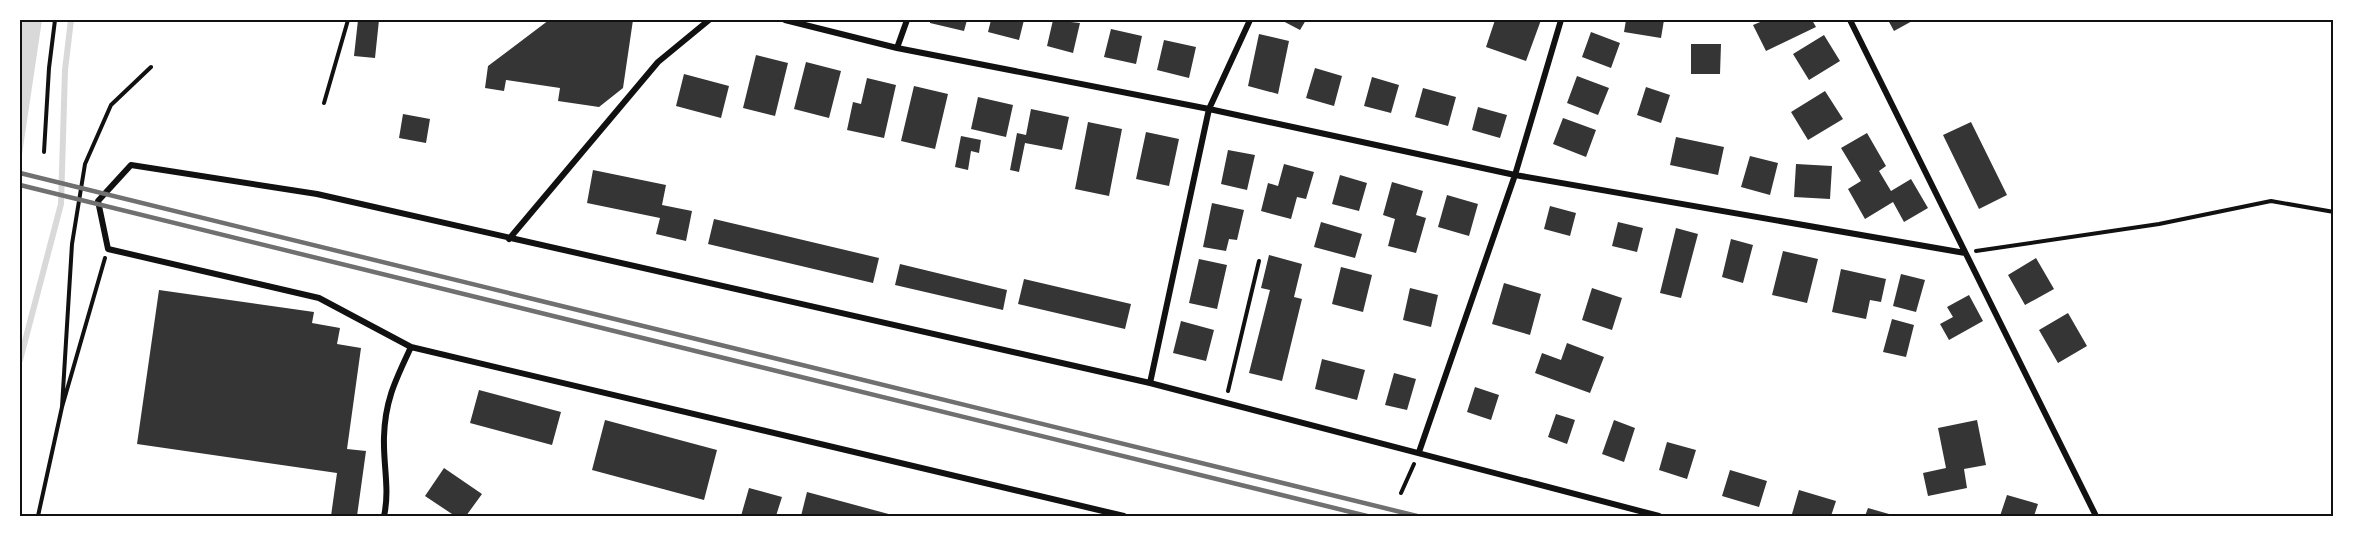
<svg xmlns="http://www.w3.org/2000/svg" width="2353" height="536" viewBox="0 0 2353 536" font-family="Lora,serif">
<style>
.water{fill:#d9d9d9}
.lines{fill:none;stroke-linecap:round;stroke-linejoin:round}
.stream{stroke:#d9d9d9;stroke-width:6}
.building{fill:#353535}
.path{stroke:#111;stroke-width:4}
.minor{stroke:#111;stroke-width:6}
.rail{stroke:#707070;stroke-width:4.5}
.neatline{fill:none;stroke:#111;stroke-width:2}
</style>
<rect width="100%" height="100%" fill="#fff"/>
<!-- water -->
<path class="water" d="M20,20H42L20,168Z"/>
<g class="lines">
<!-- stream -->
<path class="stream" d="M20,360L61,204L65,70L71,20"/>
</g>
<!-- building -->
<path class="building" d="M358,20H379L375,58L354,56Z
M549,20H633L623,88L599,107L558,101L560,88L506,80L504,91L485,88L488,66Z
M930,20H967L964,31L930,23Z
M991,20H1024L1019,40L988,32Z
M1053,20L1080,23L1073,53L1047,46Z
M1281,20H1306L1300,30Z
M1495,20H1512L1519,22L1520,20H1541L1526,61L1486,47Z
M1626,20H1664L1661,38L1624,32Z
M1765,20H1812L1816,27L1766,51L1753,25Z
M1888,20H1914L1894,31Z
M1111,29L1142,36L1136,64L1104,57Z
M1591,32L1620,43L1611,68L1582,57Z
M1259,34L1289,41L1278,94L1248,86Z
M1824,35L1840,61L1809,80L1793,54Z
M1164,40L1196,47L1189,78L1157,70Z
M1691,44H1721L1720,74H1691Z
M756,55L788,63L775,116L743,108Z
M806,62L841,71L829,118L794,109Z
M1315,68L1342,76L1334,106L1306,98Z
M684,74L729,86L721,118L676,106Z
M1577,76L1609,88L1598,115L1567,103Z
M1372,77L1399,85L1391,113L1364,106Z
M867,78L896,85L884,138L847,130L853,102L861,104Z
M914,86L948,94L935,149L901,141Z
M1646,87L1670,95L1661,123L1637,115Z
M1423,88L1456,97L1448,126L1415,117Z
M1825,91L1843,119L1808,140L1791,112Z
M978,97L1013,105L1006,137L971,129Z
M1478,107L1507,115L1500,138L1472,130Z
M1031,109L1069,117L1062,150L1025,143L1019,172L1010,170L1017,133L1026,135Z
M403,114L430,119L426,143L399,138Z
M1563,118L1596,130L1586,157L1553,144Z
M1088,122L1122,129L1109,196L1075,189Z
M1971,122L2007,195L1979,209L1943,135Z
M1146,132L1179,139L1169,186L1136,179Z
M1867,133L1886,166L1879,171L1891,191L1911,179L1928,208L1904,222L1893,202L1865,219L1848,189L1861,181L1841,148Z
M961,136L981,140L979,153L971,151L968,170L955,167Z
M1676,137L1724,147L1718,175L1670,165Z
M1228,150L1255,155L1247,190L1221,184Z
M1750,156L1778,163L1770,195L1741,187Z
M1284,164L1314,172L1306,199L1297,197L1291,219L1261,211L1268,183L1278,186Z
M1796,164L1832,166L1830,199L1794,197Z
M593,170L666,185L662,205L692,211L686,241L656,234L660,218L587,203Z
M1340,175L1367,183L1359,211L1332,204Z
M1392,182L1423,191L1416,215L1426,218L1416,253L1388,246L1395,219L1383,215Z
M1447,195L1478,204L1469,236L1438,227Z
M1212,203L1244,210L1237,240L1229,239L1226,251L1203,247Z
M1550,206L1576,213L1570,236L1544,229Z
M714,219L879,258L873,283L708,244Z
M1321,222L1362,234L1355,258L1314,247Z
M1618,222L1643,228L1637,252L1612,246Z
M1676,228L1698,234L1681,298L1660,293Z
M1731,239L1753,245L1743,283L1722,277Z
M1783,251L1818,259L1807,303L1772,295Z
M1269,255L1302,264L1294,297L1302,299L1282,381L1249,373L1270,290L1261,288Z
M2036,258L2054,289L2025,305L2008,275Z
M1199,259L1227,265L1217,309L1189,303Z
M900,264L1007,290L1003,310L895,285Z
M1341,267L1372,275L1363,312L1332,304Z
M1841,269L1886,279L1881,302L1870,300L1866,319L1832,312Z
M1901,274L1925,280L1916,312L1893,306Z
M1024,279L1131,304L1125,329L1018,304Z
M1504,283L1541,294L1530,335L1492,324Z
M1410,288L1438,295L1431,327L1403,320Z
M1592,288L1622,298L1612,330L1582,320Z
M159,290L314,312L312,323L340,328L337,344L361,348L347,449L366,451L357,516H331L337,473L137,444Z
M1969,295L1983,321L1949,340L1940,324L1953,317L1947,307Z
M2068,313L2087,346L2058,363L2039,330Z
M1892,319L1914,325L1906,357L1883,352Z
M1181,321L1214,330L1206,361L1173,353Z
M1567,343L1604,357L1590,393L1535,373L1542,353L1561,360Z
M1322,359L1365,370L1357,400L1315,389Z
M1394,373L1416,379L1407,410L1385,405Z
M1475,387L1499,395L1491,420L1467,412Z
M479,390L561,412L552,445L470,423Z
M1556,414L1575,420L1567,444L1548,437Z
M605,420L717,450L704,500L592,470Z
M1614,420L1635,428L1624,462L1602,454Z
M1977,420L1986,465L1964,469L1967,488L1928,496L1923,473L1946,468L1938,428Z
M1667,442L1696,450L1687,479L1659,470Z
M444,468L482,494L466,516H455L425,496Z
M1730,470L1767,481L1759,507L1722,496Z
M749,488L782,497L776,516H741Z
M1799,490L1836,501L1831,516H1801L1792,514Z
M807,492L896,516H801Z
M2007,495L2038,504L2034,516H2000Z
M1868,508L1889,514L1888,516H1865Z"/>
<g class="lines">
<!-- path -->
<path class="path" d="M324,103L348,20
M44,152L49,68L55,20
M1976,251L2159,224L2271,201L2334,212
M1228,391L1259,261
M62,407L72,244L85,164L111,105L151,67
M1401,493L1414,464
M38,516L62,407L105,258"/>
<!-- minor -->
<path class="minor" d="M785,20L897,48L1209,109L1515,175L1965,253
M1850,20L2096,516
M897,48L907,20
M509,239L658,62L709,20
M1150,383L1209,109L1250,20
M1419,452L1515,175L1561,20
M384,516C390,490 383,464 384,437C385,400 396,379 411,347
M1124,516L411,347L319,298L108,249L98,201L131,165L317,194L1150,383L1659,516"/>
<!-- rail -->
<path class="rail" d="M20,173L1417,516
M20,185L1367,516"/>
</g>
<!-- border -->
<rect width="2353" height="536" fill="none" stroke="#ffffff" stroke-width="42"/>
<rect x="21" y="21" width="2311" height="494" class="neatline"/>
</svg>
